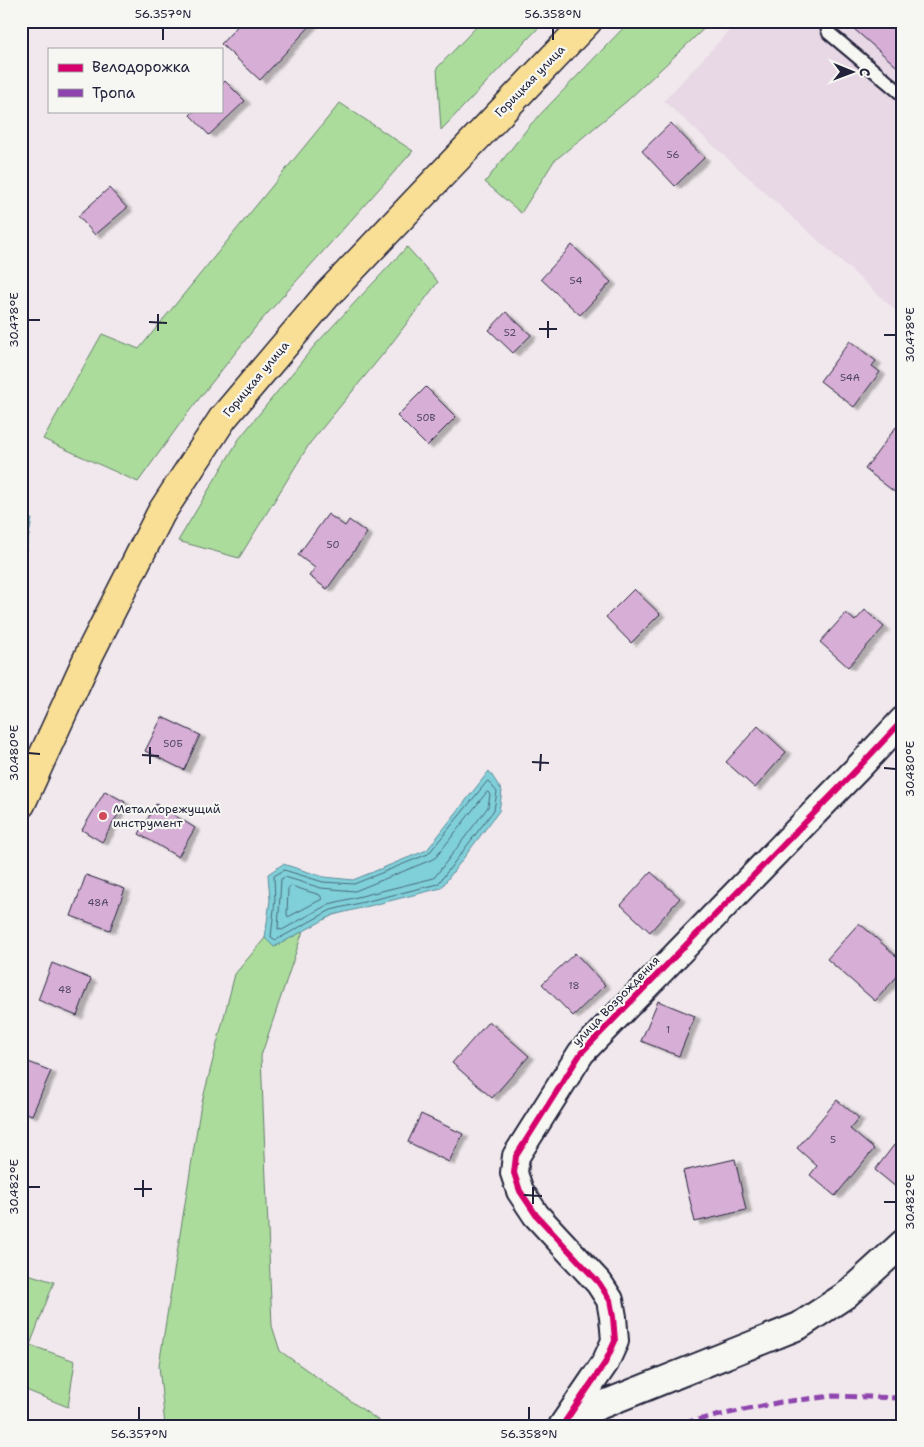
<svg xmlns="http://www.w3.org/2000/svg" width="924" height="1447" viewBox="0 0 924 1447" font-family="'Shantell Sans',sans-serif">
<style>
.built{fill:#e8d7e5}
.green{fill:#abdc9c;stroke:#667f6c}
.water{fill:#80d0d9;stroke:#5a8a9a}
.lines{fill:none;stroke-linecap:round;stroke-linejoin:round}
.shore{stroke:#48687a;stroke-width:1}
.building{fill:#d7aed5;stroke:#22223b;filter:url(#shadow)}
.service-casing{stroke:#22223b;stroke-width:16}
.minor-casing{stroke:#22223b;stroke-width:30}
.primary-casing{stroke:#22223b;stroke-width:31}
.service{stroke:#f6f6f2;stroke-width:12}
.minor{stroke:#f6f6f2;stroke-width:26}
.primary{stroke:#f9df96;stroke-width:28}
.quiet{stroke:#8e44ad;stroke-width:5;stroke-dasharray:10 5;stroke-linecap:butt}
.cycleway-casing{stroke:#f6f6f2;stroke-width:9}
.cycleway{stroke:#d6006c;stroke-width:6}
.ticks{fill:none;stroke:#22223b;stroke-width:2}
.poi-dot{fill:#d1495b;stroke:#f6f6f2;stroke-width:2}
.labels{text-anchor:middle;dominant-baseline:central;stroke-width:4.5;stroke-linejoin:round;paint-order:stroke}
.number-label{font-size:10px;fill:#4f4562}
.street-label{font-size:12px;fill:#22223b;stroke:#f6f6f2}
.poi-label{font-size:12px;fill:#22223b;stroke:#f6f6f2;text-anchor:start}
.neatline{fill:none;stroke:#22223b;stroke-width:2}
.ticks-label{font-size:12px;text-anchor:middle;fill:#22223b}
</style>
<defs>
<filter id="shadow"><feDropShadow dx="5.5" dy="3" stdDeviation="1" flood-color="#0004"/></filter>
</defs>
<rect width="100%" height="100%" fill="#f0e8ec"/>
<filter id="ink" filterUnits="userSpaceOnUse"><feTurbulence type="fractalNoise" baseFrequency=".02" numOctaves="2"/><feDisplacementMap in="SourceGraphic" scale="10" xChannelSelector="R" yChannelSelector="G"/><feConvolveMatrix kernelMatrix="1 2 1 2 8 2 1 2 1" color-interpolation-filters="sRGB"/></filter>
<g filter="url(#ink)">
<!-- built -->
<path class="built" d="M738,21H903V317L664,101Z"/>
<!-- green -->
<path class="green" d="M482,21H545L441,130L437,68Z
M630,21H712L627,101L554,161L521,213L485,182L531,124Z
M340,103L413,151L258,324L187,414L138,482L43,439L102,334L139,349Z
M407,247L438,282L388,348L310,443L239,558L178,541L239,439L315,345Z
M303,931L261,1056L272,1326L280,1351L386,1426H165L159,1365L200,1110L235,974L265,938L274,947Z
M21,1272L54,1282L30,1345L75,1361L68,1407L21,1388Z"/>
<!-- water -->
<path class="water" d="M32,519L26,551L21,540V520Z
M489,771L502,791L499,811L441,888L333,915L274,947L265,938L270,900L268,874L283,864L324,877L353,880L427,850Z"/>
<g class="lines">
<!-- shore -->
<path class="shore" d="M488,781L497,792L494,810L438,884L331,910L276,940L271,937L275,900L274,876L284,870L323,882L354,884L428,854Z
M488,792L490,795L488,807L434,878L329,904L282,930L278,929L281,879L285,877L321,888L355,891L431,860L436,857L486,793Z
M291,886L320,895L322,899L288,917L287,914L288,889Z"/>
</g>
<!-- building -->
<path class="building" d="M242,21H309L312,24L260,80L221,44Z
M845,21H903V72Z
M225,81L245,101L209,135L190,115L194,111H221V85Z
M671,123L704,158L675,186L642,151Z
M109,188L127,208L95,235L78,216Z
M572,245L611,282L580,315L541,279Z
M506,312L531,335L513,353L489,330Z
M850,341L876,361L872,366L880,372L854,407L820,381Z
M426,387L456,417L427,446L397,416Z
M896,427L903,432V486L897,494L865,469Z
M328,514L345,526L349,520L367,533L327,589L309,576L315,568L298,555Z
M634,589L660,614L631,643L606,617Z
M865,610L884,627L848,667L820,642L846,613L855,621Z
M162,717L200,735L184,770L145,751Z
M758,726L786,752L755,788L726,762Z
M105,791L125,802L102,842L82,830Z
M156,804L195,828L178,857L139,834Z
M651,872L680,898L650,932L621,905Z
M86,875L125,889L110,930L71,916Z
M859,923L903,962V970L875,1001L827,959Z
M575,953L605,985L573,1016L542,984Z
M52,963L91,979L77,1016L38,1000Z
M658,1001L695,1016L679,1056L641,1041Z
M489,1021L529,1056L492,1098L452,1063Z
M21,1059L51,1071L32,1115L21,1111Z
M837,1100L859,1118L850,1129L874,1149L835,1196L810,1175L817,1166L797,1148Z
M421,1114L463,1134L449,1162L408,1142Z
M894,1145L903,1152L902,1192L875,1170Z
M735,1159L746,1210L695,1222L683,1171Z"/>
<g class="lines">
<!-- service casing -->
<g class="service-casing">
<path id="service" d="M825,21L829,33L903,95"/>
</g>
<!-- minor casing -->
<g class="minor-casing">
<path id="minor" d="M569,1418L799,1326L846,1295L903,1243
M562,1426L605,1363L615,1341L613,1317L610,1300L599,1283L536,1215L520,1191L514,1173L516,1156L581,1053L859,767L903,720"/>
</g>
<!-- primary casing -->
<g class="primary-casing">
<path id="primary" d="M21,804L90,653L161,513L223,418L327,295L588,21"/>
</g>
<!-- service -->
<use href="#service" class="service"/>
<!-- minor -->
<use href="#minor" class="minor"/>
<!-- primary -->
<use href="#primary" class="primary"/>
<!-- quiet -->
<path class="quiet" d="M669,1426L781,1402L833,1396L903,1398"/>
<!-- cycleway casing -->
<g class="cycleway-casing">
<path id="cycleway" d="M562,1426L605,1363L615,1341L613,1317L610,1300L599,1283L536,1215L520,1191L514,1173L516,1156L581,1053L859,767L903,720"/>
</g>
<!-- cycleway -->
<use href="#cycleway" class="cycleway"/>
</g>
</g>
<!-- ticks -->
<path class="ticks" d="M163,40V28M553,40V28M28,320H40M149,322L167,323M539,329H557M158,331V314M884,335H896M548,338V321M28,753L40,754M142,755L159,756M532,762L549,763M150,764V747M884,768L896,769M540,771L541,754M28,1187H40M134,1189H152M524,1195L542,1196M143,1197V1180M884,1202H896M533,1204V1187M139,1420V1407M529,1420V1407"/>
<!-- markers -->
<circle class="poi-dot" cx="103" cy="816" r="5"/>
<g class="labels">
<!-- number labels -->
<g class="number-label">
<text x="673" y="154">56</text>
<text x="576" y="280">54</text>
<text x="510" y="332">52</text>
<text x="850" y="377">54А</text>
<text x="426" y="417">50В</text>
<text x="333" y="544">50</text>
<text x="173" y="743">50Б</text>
<text x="98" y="902">48А</text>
<text x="574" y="985">18</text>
<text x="65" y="989">48</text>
<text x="668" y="1029">1</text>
<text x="833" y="1139">5</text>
</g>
<!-- street labels -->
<g class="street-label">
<text transform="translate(530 81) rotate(-46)">Горицкая улица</text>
<text transform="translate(256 379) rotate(-50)">Горицкая улица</text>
<text transform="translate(616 1001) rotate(-46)">улица Возрождения</text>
</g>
<!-- poi labels -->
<g class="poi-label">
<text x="113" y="809">Металлорежущий<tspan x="113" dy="14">инструмент</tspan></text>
</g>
</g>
<!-- margin -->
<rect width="924" height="1447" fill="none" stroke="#f6f6f2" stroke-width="55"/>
<!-- legend -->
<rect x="48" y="48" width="175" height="65" fill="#f6f6f2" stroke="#a1a1a9"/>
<rect x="58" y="64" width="25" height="8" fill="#d6006c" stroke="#a1a1a9"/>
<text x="92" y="72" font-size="15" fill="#22223b">Велодорожка</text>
<rect x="58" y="89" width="25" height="8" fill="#8e44ad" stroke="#a1a1a9"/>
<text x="92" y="98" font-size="15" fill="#22223b">Тропа</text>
<!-- north arrow -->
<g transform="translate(852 72) rotate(91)" stroke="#f6f6f2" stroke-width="4" paint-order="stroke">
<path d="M0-4L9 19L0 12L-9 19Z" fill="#22223b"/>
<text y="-8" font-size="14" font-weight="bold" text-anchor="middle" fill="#22223b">С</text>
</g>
<rect x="28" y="28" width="868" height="1392" class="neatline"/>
<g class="ticks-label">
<text x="163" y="18">56.357°N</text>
<text x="553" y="18">56.358°N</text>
<text transform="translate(14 320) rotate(-90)" y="4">30.478°E</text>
<text transform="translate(910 335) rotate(-90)" y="4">30.478°E</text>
<text transform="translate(14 753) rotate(-90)" y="4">30.480°E</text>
<text transform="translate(910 769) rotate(-90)" y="4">30.480°E</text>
<text transform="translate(14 1187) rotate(-90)" y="4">30.482°E</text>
<text transform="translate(910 1202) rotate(-90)" y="4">30.482°E</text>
<text x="139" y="1438">56.357°N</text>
<text x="529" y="1438">56.358°N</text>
</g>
</svg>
